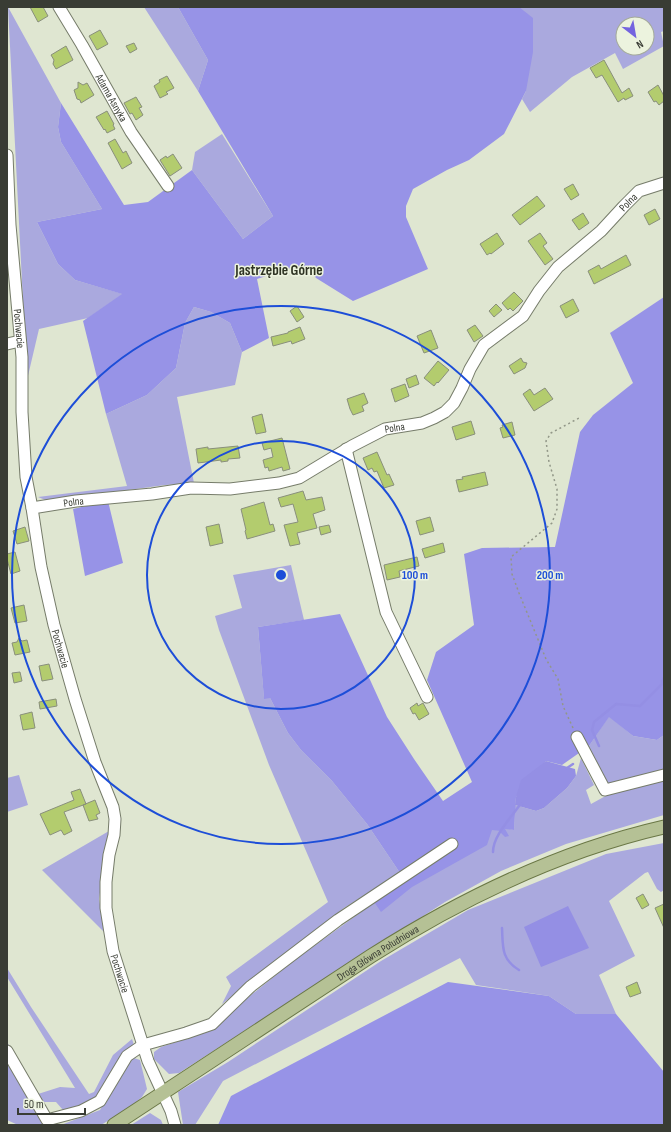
<svg xmlns="http://www.w3.org/2000/svg" width="671" height="1132" viewBox="0 0 671 1132" font-family="'Sofia Sans Condensed',sans-serif">
<style>
.green{fill:#aaa9de;fill-rule:evenodd}
.forest{fill:#9793e7}
.water{fill:#948fe4}
.lines{fill:none;stroke-linecap:round;stroke-linejoin:round}
.stream{stroke:#948fe4;stroke-width:2.5}
.building{fill:#b3cc6e;stroke:#898f7c}
.minor-casing{stroke:#767c6a;stroke-width:13}
.major-casing{stroke:#6a7745;stroke-width:15}
.path{stroke:#929788;stroke-width:1.5;stroke-dasharray:2 3;stroke-linecap:butt}
.minor{stroke:#fff;stroke-width:11}
.major{stroke:#b5c195;stroke-width:13}
.ring{fill:none;stroke:#1d4ed8;stroke-width:2}
.labels{text-anchor:middle;dominant-baseline:central;stroke-width:3;stroke-linejoin:round;paint-order:stroke}
.street-label{font-size:11px;fill:#393c34;stroke:#ecf3de}
.district-label{font-size:15px;font-weight:bold;fill:#2e3323;stroke:#ecf3de}
.centre{fill:#1d4ed8;stroke:#ecf3de;stroke-width:2}
.ring-label{font-size:12px;text-anchor:middle;font-weight:bold;fill:#1d4ed8;stroke:#ecf3de;stroke-width:3;stroke-linejoin:round;paint-order:stroke}
</style>
<rect width="100%" height="100%" fill="#dfe6d1"/>
<!-- green -->
<path class="green" d="M8,7L61,103L58,127L61,142L102,209L37,222L58,264L75,280L123,294L88,318L39,329L27,380Z
M144,7H178L208,60L198,91Z
M518,7H664V31L661,32L664,46L623,69L615,53L572,77L530,112L522,99L526,91ZM623,24H647V48H623Z
M222,134L273,216L243,239L192,170L195,152Z
M194,307L211,312L230,323L242,352L235,385L177,397L194,483L165,485L48,501L38,497L127,486L106,414L147,395L176,368L185,323Z
M291,565L304,620L258,627L264,698H270L288,733L301,750L332,781L367,824L400,873L344,908L222,1004L231,986L226,977L328,902L269,765L219,630L215,616L242,608L233,575Z
M609,716L633,736L657,740L664,735V770L607,785L586,748L589,746Z
M581,758L594,785L586,790L591,804L611,793L664,780V815L566,844L501,871L445,902L179,1073L169,1074L154,1059V1052L161,1047L204,1033L292,962L401,883L469,818L514,830L515,805L536,811L544,808L567,788L576,776Z
M19,775L28,805L7,812V778Z
M109,831L99,899L105,933L42,870Z
M664,843V890L661,892L657,889L648,872L645,873L609,901L635,956L599,975L616,1014H576L549,996L476,985L460,958L223,1081L195,1125H183L178,1092L228,1062L381,961L468,910L606,854Z
M7,968L31,1007L89,1094L94,1092L113,1055L132,1039L134,1045L120,1057L95,1099L82,1107L63,1110L56,1102H44L39,1111L45,1125H18L7,1120V1042L38,1094L60,1087L75,1088L7,977Z
M134,1058L140,1060L147,1089L142,1097L129,1108L101,1125H61L100,1110L129,1061Z
M150,1113L161,1120L163,1125H131Z"/>
<!-- forest -->
<path class="forest" d="M178,7H519L533,18V52L526,91L504,134L469,160L447,170L413,189L406,206V217L428,269L353,301L316,278L308,268H291L257,279L269,338L242,352L230,323L211,312L194,307L185,323L176,368L147,395L106,414L83,321L122,294L75,280L58,264L37,222L102,209L61,142L58,127L61,103L124,205L148,202L192,170L243,239L273,216L198,91L208,60Z
M664,297V735L657,740L633,736L609,717L589,746L562,765L546,761L516,797L514,830L505,829L509,836L505,837L501,833V831L492,830L487,845L412,887L381,912L368,893L400,873L367,824L332,781L301,750L288,733L270,698L264,699L258,627L340,614L387,717L414,759L443,801L472,782L427,680L436,652L474,625L464,554L482,548L555,547L580,432L593,415L633,383L610,333Z
M108,501L123,563L85,576L73,509Z
M448,982L549,996L576,1014H616L664,1072V1125H218L231,1096Z"/>
<!-- water -->
<path class="water" d="M546,761L575,769L576,776L567,788L544,808L536,811L515,805L516,797L521,780Z
M568,906L589,948L541,967L524,927Z"/>
<g class="lines">
<!-- stream -->
<path class="stream" d="M599,746L592,730L594,722L616,704L640,706L662,684V681L664,678
M567,768L573,764
M493,852C493,836 510,819 519,806L522,804
M502,928C503,947 501,959 519,970"/>
</g>
<!-- building -->
<path class="building" d="M30,7H43L48,16L38,22Z
M100,30L108,44L97,50L89,36Z
M134,43L137,49L130,53L126,46Z
M66,46L73,60L56,69L53,64L54,60L51,55Z
M604,60L622,93L629,88L633,96L625,100L624,98L618,102L602,75L596,78L590,68Z
M167,76L174,88L166,92L168,94L160,98L154,86L160,82L159,80Z
M78,82L83,85L87,83L94,95L81,103L80,100L77,99L74,90L78,88Z
M658,85L664,96V101L659,105L656,101L654,102L648,92Z
M136,97L142,107L139,108L143,115L136,120L132,113L130,114L124,103Z
M107,111L114,124L113,125L115,129L107,133L105,129L104,130L96,117Z
M115,139L123,153L126,151L132,163L122,169L108,143Z
M173,154L182,168L170,176L160,160L166,156L167,158Z
M573,184L579,195L571,200L564,189Z
M537,196L545,206L520,225L512,215Z
M655,209L660,219L649,225L644,215Z
M583,213L589,223L579,230L572,220Z
M497,233L504,244L491,254L490,253L487,255L480,244Z
M540,233L547,243L543,246L553,259L545,265L528,241Z
M626,255L631,265L594,284L588,271L599,265L601,269Z
M514,292L523,301L513,311L510,308L508,310L502,303Z
M573,299L579,311L566,318L560,306Z
M496,304L502,310L494,317L489,311Z
M297,306L304,317L297,322L290,311Z
M475,325L483,336L474,342L467,330Z
M300,327L305,339L292,344L291,341L273,346L271,337L288,333V332Z
M431,330L438,348L424,353L417,336Z
M521,358L523,362L527,363L525,368L514,374L509,366Z
M438,361L449,370L438,383L437,382L434,386L424,378Z
M416,375L419,384L409,388L406,379Z
M405,384L409,396L395,402L391,389Z
M545,388L553,399L534,411L523,394L530,389L534,395Z
M364,393L368,403L362,406L364,411L353,415L350,409L347,399Z
M262,414L266,432L256,434L252,417Z
M471,421L475,434L456,440L452,427Z
M512,422L515,435L503,438L500,428L503,427L502,425Z
M282,438L290,469L283,471L282,467L269,471L268,467L265,468L263,460L273,457L271,448L264,450L262,443Z
M238,446L240,458L228,459V461L221,462V460L198,463L196,449L208,447V449Z
M377,452L387,475L389,474L394,485L384,488L377,471L374,472L372,468L368,470L363,458Z
M485,472L488,485L459,492L456,480L463,479L462,477Z
M303,491L306,500L322,497L325,510L313,514L317,528L297,533L300,544L290,546L284,525L298,522L293,504L281,507L278,498Z
M264,502L270,525L273,524L275,531L247,539L245,531L246,530L241,509Z
M430,517L434,531L420,535L416,521Z
M219,524L223,543L210,546L206,527Z
M329,525L331,532L321,535L319,527Z
M25,527L29,541L17,544L13,531Z
M443,543L445,552L425,558L422,549Z
M15,552L20,571L11,574L7,559V554Z
M417,557L419,566L399,571L400,577L387,580L384,565Z
M24,605L27,621L15,623L11,608Z
M19,638L22,641L27,640L30,652L15,655L12,643L17,642Z
M49,664L53,679L42,681L39,666Z
M20,672L22,681L14,683L12,673Z
M56,699L57,706L40,709L39,702Z
M417,703L418,706L423,703L429,714L419,720L415,713L413,714L410,708Z
M32,712L35,728L23,730L20,715Z
M80,789L86,804L64,812L72,831L64,835L61,830L50,835L40,814L74,800L71,792Z
M95,800L100,813L96,815L98,819L89,821L83,805Z
M643,894L649,905L642,909L636,898Z
M664,904V928L655,908Z
M637,982L641,993L630,997L626,987Z"/>
<g class="lines">
<!-- minor casing -->
<g class="minor-casing">
<g id="minor">
<path id="s1" d="M59,7L82,45L131,132L168,186"/>
<path id="s2" d="M7,155L10,225L22,357V412L26,477L32,508L41,567L54,625L75,699L95,762L113,807L115,819L114,835L109,855L106,882V908L113,951L148,1061L171,1111L175,1125"/>
<path d="M7,344L20,341"/>
<path d="M346,449L386,612L427,697"/>
<path id="s3" d="M32,508L76,501L152,494L191,488L230,489L279,483L299,478L352,446L385,429L422,423L434,418L445,412L454,403L462,388L470,369L484,345L523,316L539,291L558,267L601,231L624,206L639,191L664,183"/>
<path d="M577,737L605,790L664,775"/>
<path d="M7,1051L47,1120L81,1111L100,1101L127,1056L143,1045L186,1033L212,1024L250,987L338,920L452,844"/>
</g>
</g>
<!-- major casing -->
<g class="major-casing">
<g id="major">
<path id="s4" d="M114,1125L371,956C461,899 559,851 664,827"/>
</g>
</g>
<!-- path -->
<path class="path" d="M573,728L563,706L558,679L546,659L519,593L512,574L511,557L552,523L557,509V489L549,462L546,441L551,433L581,417"/>
<!-- minor -->
<use href="#minor" class="minor"/>
<!-- major -->
<use href="#major" class="major"/>
</g>
<!-- distance rings -->
<g class="ring">
<circle cx="281" cy="575" r="134"/>
<circle cx="281" cy="575" r="269"/>
</g>
<g class="labels">
<!-- street labels -->
<g class="street-label">
<text stroke="none"><textPath href="#s1" startOffset="105">Adama Asnyka</textPath></text>
<text stroke="none"><textPath href="#s3" startOffset="714">Polna</textPath></text>
<text stroke="none"><textPath href="#s2" startOffset="174">Pochwacie</textPath></text>
<text stroke="none"><textPath href="#s3" startOffset="378">Polna</textPath></text>
<text stroke="none"><textPath href="#s3" startOffset="42">Polna</textPath></text>
<text stroke="none"><textPath href="#s2" startOffset="498">Pochwacie</textPath></text>
<text stroke="none"><textPath href="#s4" startOffset="315">Droga Główna Południowa</textPath></text>
<text stroke="none"><textPath href="#s2" startOffset="834">Pochwacie</textPath></text>
</g>
<!-- district labels -->
<g class="district-label">
<text x="279" y="270">Jastrzębie Górne</text>
</g>
</g>
<circle cx="281" cy="575" r="6" class="centre"/>
<g class="ring-label">
<text x="415" y="579">100 m</text>
<text x="550" y="579">200 m</text>
</g>
<!-- border -->
<rect width="671" height="1132" fill="none" stroke="#393c34" stroke-width="16"/>
<!-- north arrow -->
<g transform="translate(635 36) rotate(149)"><circle r="19" fill="#ecf3de" stroke="#a4aa9a"/>
<path d="M0-3L7 15L0 10L-7 15Z" fill="#7464df"/>
<text y="-6" font-size="11" font-weight="bold" text-anchor="middle" fill="#393c34">N</text>
</g>
<!-- scale -->
<path d="M18 1108v6h67v-6" fill="none" stroke="#393c34" stroke-width="2"/>
<text x="24" y="1108" font-size="12" fill="#393c34" stroke="#ecf3de" stroke-width="3" paint-order="stroke">50 m</text>
</svg>
